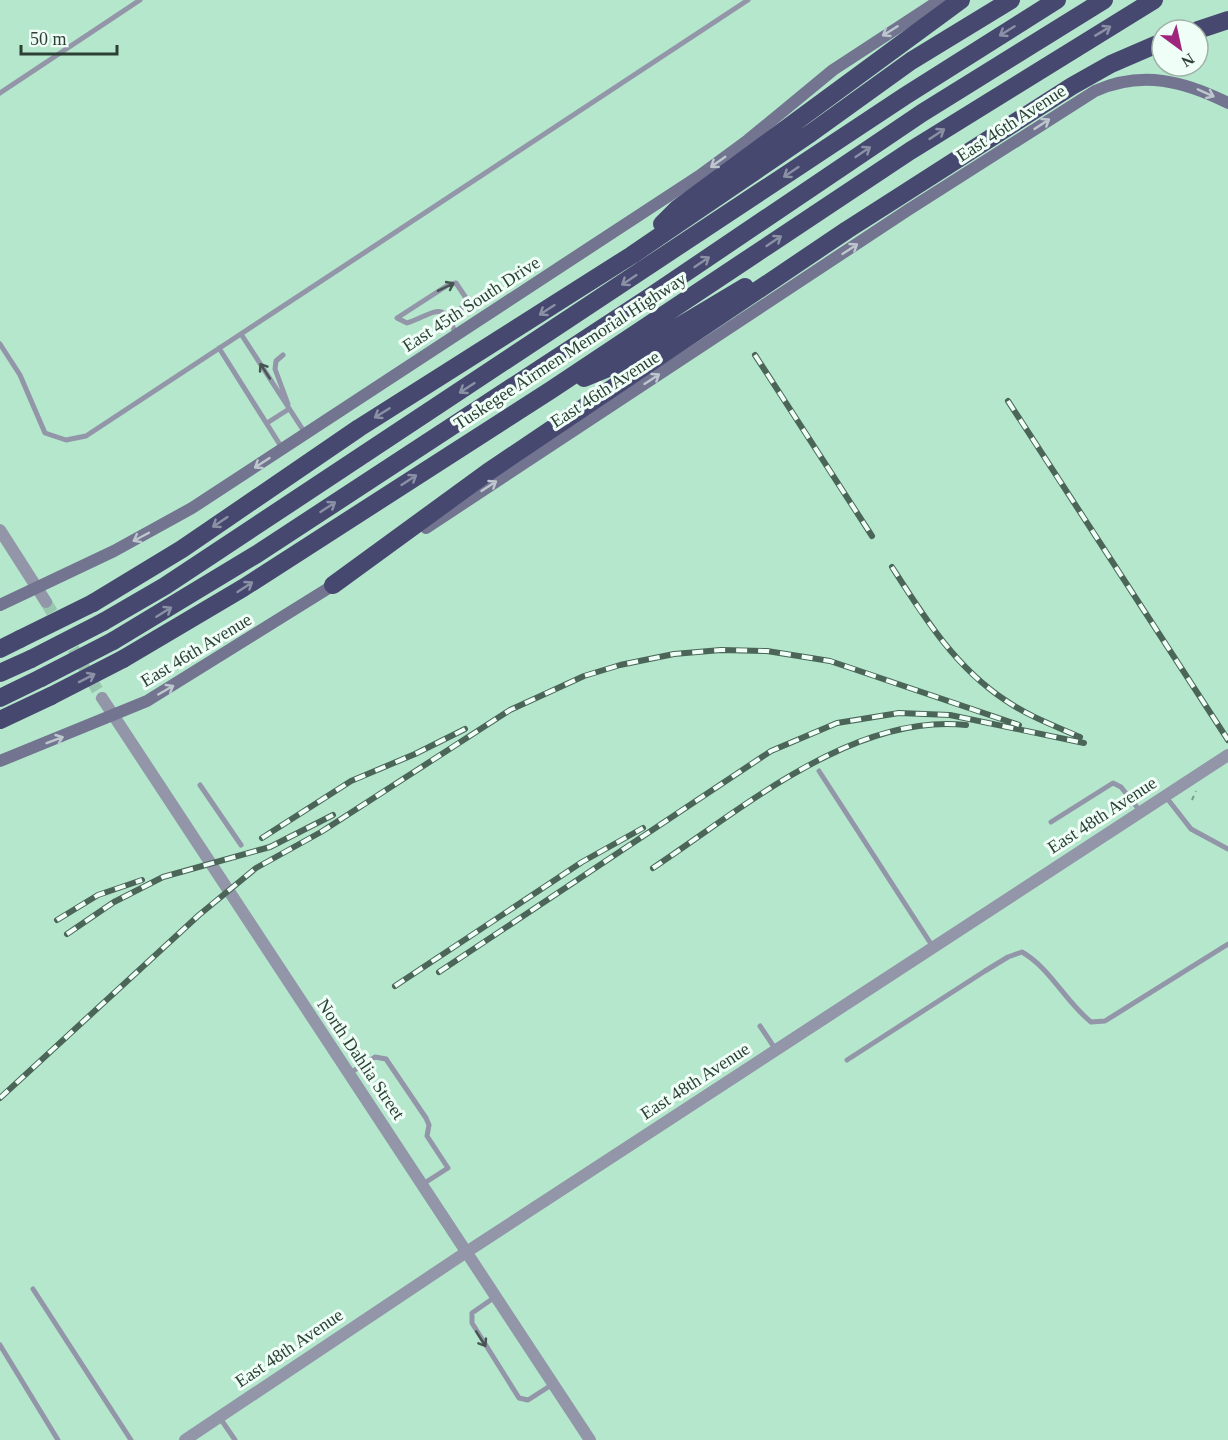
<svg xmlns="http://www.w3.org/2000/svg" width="1228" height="1440" viewBox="0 0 1228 1440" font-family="Georgia,serif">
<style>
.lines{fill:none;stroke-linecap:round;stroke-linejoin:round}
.tertiary-tunnel{stroke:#99c6ae;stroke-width:12;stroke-dasharray:12 6;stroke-linecap:butt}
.path{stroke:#779c88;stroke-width:2;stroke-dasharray:4.5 4.5;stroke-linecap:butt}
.service{stroke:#9395a8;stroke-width:5}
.tertiary{stroke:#9395a8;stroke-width:12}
.secondary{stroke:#727490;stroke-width:12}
.motorway{stroke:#47486f;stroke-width:18}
.rail-casing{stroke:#4b6658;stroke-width:6}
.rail{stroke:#effef6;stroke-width:4;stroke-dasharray:11;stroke-linecap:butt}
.motorway-bridge{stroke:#47486f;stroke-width:18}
.oneway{stroke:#bdc7cd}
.oneway2{stroke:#8a91a5}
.oneway3{stroke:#465552}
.labels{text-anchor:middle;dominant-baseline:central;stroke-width:6;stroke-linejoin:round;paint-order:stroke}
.street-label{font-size:18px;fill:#2c4035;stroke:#effef6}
</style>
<rect width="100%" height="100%" fill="#b4e7cc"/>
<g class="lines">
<!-- tertiary-tunnel -->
<path class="tertiary-tunnel" d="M46,602L102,698"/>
<!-- path -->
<path class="path" d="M1192,800L1196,791"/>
<!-- service -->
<path class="service" d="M0,93L140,0
M449,316L466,305L468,301L456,283L448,285L397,318L407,323C434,314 445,297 456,336
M241,334L305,433
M0,344L20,375L45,433L66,440L86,436L748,0
M219,348L282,448
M283,355L276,361L275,369L288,404
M267,423L289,409
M819,771L933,947
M200,785L241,845
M1166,797L1191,829L1228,849
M1051,822L1113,783L1121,787L1140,811
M760,1026L776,1050
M847,1060L985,971L1008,957L1022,952C1050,968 1065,1001 1091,1022L1105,1021L1228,944
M350,1073L375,1057L386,1059L426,1118L429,1125L427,1136L448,1168L423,1184
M33,1289L131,1440
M495,1297L472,1313V1323L519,1398L528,1400L553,1384
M0,1345L58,1440
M220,1418L235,1440"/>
<!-- tertiary -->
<path class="tertiary" d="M0,530L46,602
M102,698L590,1440
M185,1440L468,1251L1228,755"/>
<!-- secondary -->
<path class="secondary" d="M426,528L908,210L1095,91C1142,70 1184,81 1228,103
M0,605L114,551L192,508L699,176L748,140L833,70L940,0
M0,761L147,701L340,581"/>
<!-- motorway -->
<path class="motorway" d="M1198,30L1228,20
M662,224L677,209L961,0
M584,378L611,367L745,287
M333,585L488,472L847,230L1072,86L1111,64L1162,42
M93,603L182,549L359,428L632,255L811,133L911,61L1011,0
M103,622L165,586L905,96L1057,0
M113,641L257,554L651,296L922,113L1104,0
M0,649L20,639
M123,659L243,588L551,390L910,151L1154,0
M0,673L31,659
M0,698L41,678
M0,720L51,696"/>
<!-- rail casing -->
<g class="rail-casing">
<path id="rail" d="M755,355L872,536
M1008,401L1228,740
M892,567C924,617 955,667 1005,700C1028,716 1055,726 1080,737
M262,838L351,781L415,754L465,729
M653,868C742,809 853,713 966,725
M57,920L98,895L142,880
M67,934L114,902L163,877L270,847L333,815
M439,972L771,751L837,723L899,713L950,715L1084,743
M395,986L582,862L643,828
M0,1098L199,915L256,868L321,832L510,710L584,676L620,665L674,654L721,650L767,651L830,661L1019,725"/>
</g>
<!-- rail -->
<use href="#rail" class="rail"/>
<!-- motorway-bridge -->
<path class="motorway-bridge" d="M20,639L93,603
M31,659L103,622
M41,678L113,641
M51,696L123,659"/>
</g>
<!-- one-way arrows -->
<defs><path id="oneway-shaft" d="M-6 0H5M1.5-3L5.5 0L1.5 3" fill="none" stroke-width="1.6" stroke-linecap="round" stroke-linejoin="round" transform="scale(1.5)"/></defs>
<g class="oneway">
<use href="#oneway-shaft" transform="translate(890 31) rotate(148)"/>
<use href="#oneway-shaft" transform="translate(1206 93) rotate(24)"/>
<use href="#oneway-shaft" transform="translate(1042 124) rotate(-33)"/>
<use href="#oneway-shaft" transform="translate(718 162) rotate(145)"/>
<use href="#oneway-shaft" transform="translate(850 249) rotate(-33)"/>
<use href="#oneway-shaft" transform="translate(652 379) rotate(-33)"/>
<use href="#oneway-shaft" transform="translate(262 463) rotate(147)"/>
<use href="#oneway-shaft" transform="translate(489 486) rotate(-33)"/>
<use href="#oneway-shaft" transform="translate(141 537) rotate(152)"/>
<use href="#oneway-shaft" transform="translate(166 690) rotate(-30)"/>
<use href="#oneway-shaft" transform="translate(55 740) rotate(-21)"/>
</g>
<g class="oneway2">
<use href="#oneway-shaft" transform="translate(1007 31) rotate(148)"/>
<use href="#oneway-shaft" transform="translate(1103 31) rotate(-31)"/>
<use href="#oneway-shaft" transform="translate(937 134) rotate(-33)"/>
<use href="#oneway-shaft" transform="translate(863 152) rotate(-34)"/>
<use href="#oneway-shaft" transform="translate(791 172) rotate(146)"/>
<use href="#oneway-shaft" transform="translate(774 241) rotate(-34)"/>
<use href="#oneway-shaft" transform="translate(702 262) rotate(-34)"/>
<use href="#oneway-shaft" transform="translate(629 280) rotate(146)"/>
<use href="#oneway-shaft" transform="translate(547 310) rotate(147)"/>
<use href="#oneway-shaft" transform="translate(467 388) rotate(147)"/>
<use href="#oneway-shaft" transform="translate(382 413) rotate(148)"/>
<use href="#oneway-shaft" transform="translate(409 480) rotate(-33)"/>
<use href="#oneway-shaft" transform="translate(328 507) rotate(-33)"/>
<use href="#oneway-shaft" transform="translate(220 522) rotate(146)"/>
<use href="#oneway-shaft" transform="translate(245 587) rotate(-33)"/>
<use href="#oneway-shaft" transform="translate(164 612) rotate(-32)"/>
<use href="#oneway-shaft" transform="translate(87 678) rotate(-27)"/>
</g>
<g class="oneway3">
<use href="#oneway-shaft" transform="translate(446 287) rotate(-26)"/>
<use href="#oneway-shaft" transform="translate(265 371) rotate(-123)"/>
<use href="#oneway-shaft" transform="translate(481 1339) rotate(58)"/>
</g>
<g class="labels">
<!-- street labels -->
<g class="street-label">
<text transform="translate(1011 123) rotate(-33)">East 46th Avenue</text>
<text transform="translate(471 304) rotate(-33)">East 45th South Drive</text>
<text transform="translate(570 351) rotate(-33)">Tuskegee Airmen Memorial Highway</text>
<text transform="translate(605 389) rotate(-33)">East 46th Avenue</text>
<text transform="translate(196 650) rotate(-31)">East 46th Avenue</text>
<text transform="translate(1102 815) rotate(-33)">East 48th Avenue</text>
<text transform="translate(361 1059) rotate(56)">North Dahlia Street</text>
<text transform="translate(695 1081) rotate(-33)">East 48th Avenue</text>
<text transform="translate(289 1348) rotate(-34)">East 48th Avenue</text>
</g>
</g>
<!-- north arrow -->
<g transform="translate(1180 48) rotate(147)"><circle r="28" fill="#effef6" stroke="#a1b2a9" stroke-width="1.5"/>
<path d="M0-4.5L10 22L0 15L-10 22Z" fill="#9f267d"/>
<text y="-9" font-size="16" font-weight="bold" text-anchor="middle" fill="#2c4035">N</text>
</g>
<!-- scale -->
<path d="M21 45v9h96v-9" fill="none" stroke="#2c4035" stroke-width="3"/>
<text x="30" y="45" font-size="18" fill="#2c4035" stroke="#effef6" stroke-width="4.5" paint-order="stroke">50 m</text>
</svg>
